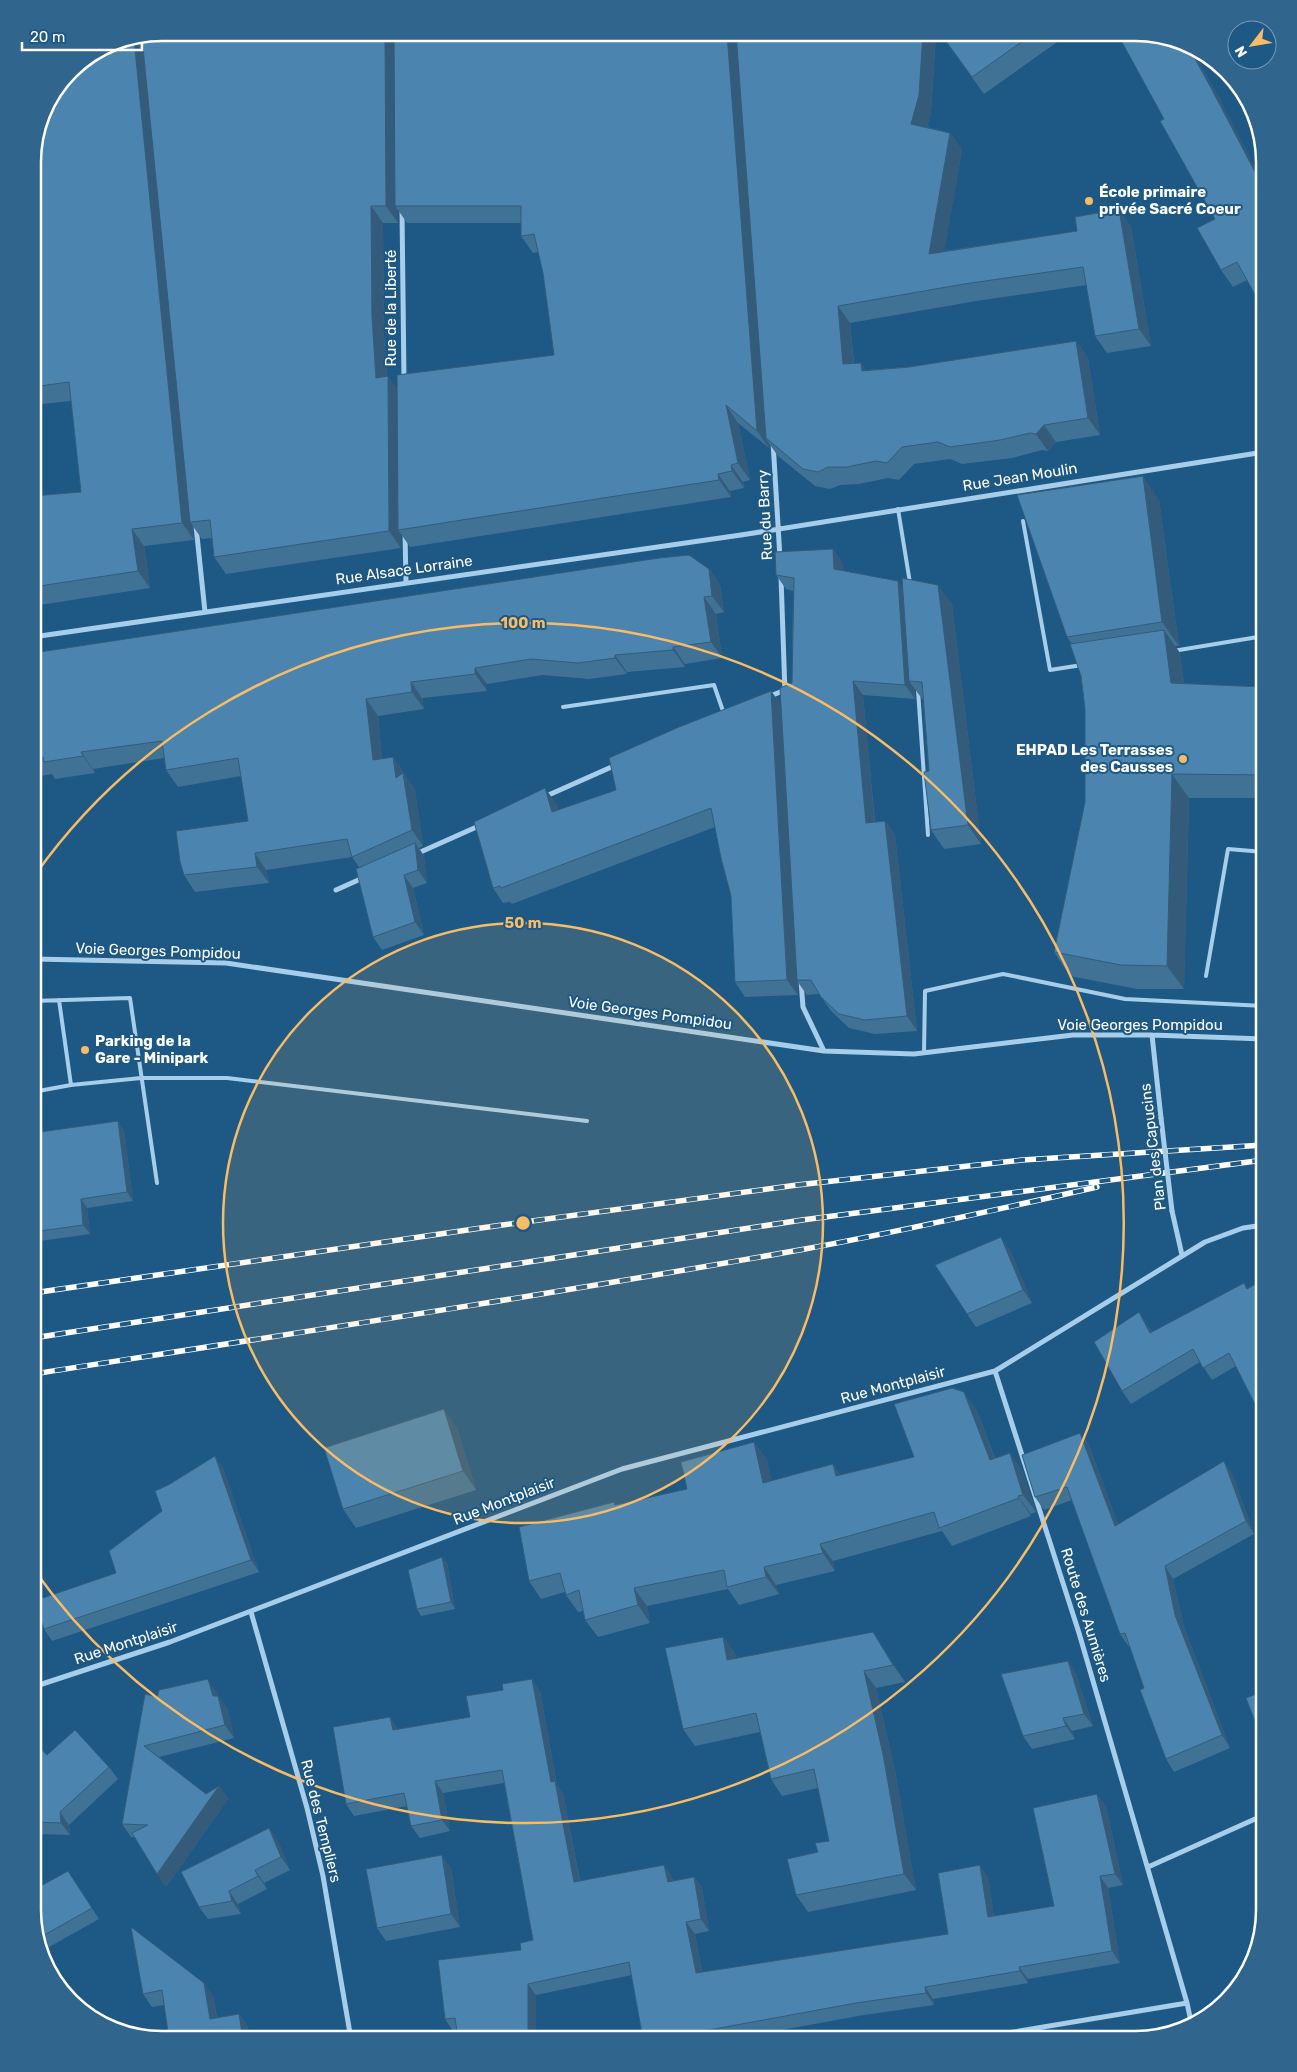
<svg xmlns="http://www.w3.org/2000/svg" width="1297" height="2072" viewBox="0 0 1297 2072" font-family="Rubik,sans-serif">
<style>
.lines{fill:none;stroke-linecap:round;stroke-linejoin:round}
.lane{stroke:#a6cdea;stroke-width:4}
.street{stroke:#a6cdea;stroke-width:5}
.rail-casing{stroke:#fff;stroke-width:5.5}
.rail{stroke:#1e5884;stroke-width:4;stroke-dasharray:11;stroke-linecap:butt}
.street-bridge{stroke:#a6cdea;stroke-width:5}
.wall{fill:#407296;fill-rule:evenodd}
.shaded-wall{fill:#345c7a}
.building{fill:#4b84af;stroke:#345c7a}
.ring{fill:none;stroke:#f8bc66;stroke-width:2.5}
.poi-dot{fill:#f8bc66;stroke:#1e5884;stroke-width:2}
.labels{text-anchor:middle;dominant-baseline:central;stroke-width:4;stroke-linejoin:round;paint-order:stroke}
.poi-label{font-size:15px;font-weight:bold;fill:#fff;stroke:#1e5884;text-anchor:start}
.street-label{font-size:15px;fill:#fff;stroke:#1e5884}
.rim{fill:none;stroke:#fff;stroke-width:2.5}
.centre{fill:#f8bc66;stroke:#1e5884;stroke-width:2.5}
.ring-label{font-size:15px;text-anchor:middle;font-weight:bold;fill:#f8bc66;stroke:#1e5884;stroke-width:4;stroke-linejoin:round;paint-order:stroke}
</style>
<rect width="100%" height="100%" fill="#1e5884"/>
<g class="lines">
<!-- lane -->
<path class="lane" d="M898,509L910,583
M1023,521L1050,670L1082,665
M1173,651L1264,636
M918,690L928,835
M563,707L714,685L724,714
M1206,976L1228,849L1264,852
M59,1000L71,1085
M33,1001L130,998L157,1183
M924,1053L925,991L1003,974L1125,999L1264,1006
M33,1092L71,1085L141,1078H227L587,1121"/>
<!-- street -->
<path class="street" d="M402,211L404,380
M773,442L780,558
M196,526L205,612
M405,533L406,583
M781,577L785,693
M33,637L741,535L1264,452
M768,697L785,690
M544,797L616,765
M416,854L481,825
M336,890L365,877
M33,959L226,963L824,1051L914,1054L1073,1035H1152L1264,1039
M801,981L803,1007L824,1051
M1152,1035L1161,1118
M1172,1211L1182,1255
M995,1371L1079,1633L1187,2003L1192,2026
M251,1612L307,1808L323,1876L351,2039
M33,1687L170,1642L622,1469L995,1371L1205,1242L1243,1228L1264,1225
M1148,1867L1264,1815
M971,2039L1187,2003"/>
<!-- rail casing -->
<g class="rail-casing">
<path id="rail" d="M33,1293L495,1226L797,1185L1022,1160L1264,1145
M33,1338L802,1220L1264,1160
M33,1374C290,1334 548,1295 805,1249C903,1231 1000,1209 1097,1187"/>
</g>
<!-- rail -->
<use href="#rail" class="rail"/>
<!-- street-bridge -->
<path class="street-bridge" d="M1161,1118L1172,1211"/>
</g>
<!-- wall -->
<path class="wall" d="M163,32L936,33L931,112L927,127L950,133L962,150L944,251L1077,231L1119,209L1131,227L1151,346L1107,353L1095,336L1087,285L976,301L850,323L854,363L866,370L909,367L1076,341L1088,358L1100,435L1056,442L1048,451L1042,450L1012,458L962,464L950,459L914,464L899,480L888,478L859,484L840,485L830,489L815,486L778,456L768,442L769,448L738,423L750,480L743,482L744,488L730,491L731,497L410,547L401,534V548L226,574L214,557L212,538L202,539L192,525L194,540L144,546L150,588L33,606V496L81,492L71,401L33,405V306L37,305V271L113,42L144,36V38H147L146,36ZM140,48H143L144,54ZM398,210L407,223H521V236L533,253L538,252L543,273L554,355L397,389L387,377L384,334L383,223H398Z
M940,33H1070L984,94Z
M1143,33L1192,50L1222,103L1247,280L1233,287L1221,270L1215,219L1164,119Z
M1159,500L1179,646H1175L1180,653L1184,684L1264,687V798H1189L1184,989H1137L1070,976L1054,952L1085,802V709L1081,676L1072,644L1067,637Z
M833,549L843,564V571L952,604L981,844L944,849L931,830L929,771L923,700L914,688L915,699L863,695L875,822L885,821L895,835L917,1031L875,1034L849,1028L831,1011L819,994L807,995L797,981L798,995L745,997L735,982L731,896L715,827L512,904L510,902L503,903L493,888L556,803L558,810L616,790L771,691L781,705L792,683L793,591L786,589L776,575Z
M709,569L720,585L724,612L716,614L722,658L685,664V667L627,672V674L589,679L542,675L487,684V691L422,698L424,709L378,716L382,759L393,757L415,790L423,846L419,848L424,856L427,883L413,888L424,935L382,950L373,937L359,867L352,857L266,870L269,883L195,892L184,875L248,821L241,776L178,787L166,770L164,758L93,769L95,773L55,779L52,774L35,777L33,774V653Z
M124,1130L133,1201L87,1208L90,1234L33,1242V1133Z
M1010,1250L1032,1303L976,1327L967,1314Z
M1244,1283L1236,1366L1212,1380L1200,1362L1131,1404L1122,1391L1147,1324L1152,1332Z
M976,1409L995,1458L1022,1470L1036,1512L1031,1514V1516L952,1546L942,1531L833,1561L835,1571L776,1585L779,1594L739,1605L728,1589L647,1606L650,1623L598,1637L585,1620L583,1611L578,1612L566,1595L565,1592L541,1599L529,1581L614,1502L616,1505L687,1489L754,1442L767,1460L771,1481L833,1464L840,1475L914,1457Z
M457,1428L476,1490L356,1528L343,1509Z
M1080,1433L1089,1445L1118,1524L1232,1473L1254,1534L1173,1579L1184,1627L1230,1748L1174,1772L1166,1759L1144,1688L1130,1646L1129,1647L1120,1634L1072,1500L1044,1510L1035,1497Z
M215,1456L223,1468L259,1572L52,1641L44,1629L116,1573L162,1511L170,1484Z
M447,1563L455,1609L421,1616L417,1609Z
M723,1637L735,1653L736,1659L884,1649L905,1682L876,1688L895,1771L916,1890L808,1912L796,1895L818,1852L829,1841L818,1788L782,1796L771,1779L760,1732L695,1746L683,1729Z
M1068,1661L1076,1674L1093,1726L1072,1731L1075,1739L1032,1749L1023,1736Z
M540,1691L557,1785L563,1793L580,1881L664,1865L672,1877L673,1881L694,1877L702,1888L709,1931L695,1934L702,1972L948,1934L988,1877L994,1916L1054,1906L1106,1806L1123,1885L1108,1888L1120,1963L1028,1979V1983L933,1999L934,2005L864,2015L732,2039H643L632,1975L536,1995V2039H458L457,2030L453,2031L445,2019L521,1950L533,1940L504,1783L443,1793L450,1831L420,1838L411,1826L407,1806L354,1816L346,1804L470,1717Z
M217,1692L218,1696L227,1708L234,1738L159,1757L206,1794L219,1786L228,1799L166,1887L134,1837H131L122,1824L157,1697Z
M33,1742L47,1755L109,1767L118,1779L69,1825L70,1835L34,1834L33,1835Z
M278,1841L290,1870L264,1883L267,1889L238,1904L241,1914L208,1919L199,1907Z
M451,1868L460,1927L386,1941L377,1928Z
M75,1882L99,1919L42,1951L33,1910Z
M131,1927L213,1996L217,2018L239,2014L248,2027L164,2005L152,2007L143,1994Z"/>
<!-- shaded-wall -->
<path class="shaded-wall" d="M385,33H397L395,206L398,210V223L386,206Z
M727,33H738L766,438L768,442L769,448L757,431Z
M923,33H936L931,112L923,141L911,124Z
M144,36L145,48L138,37Z
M134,39L146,56L190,522L192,524L194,540L182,523Z
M1189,48L1192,50L1222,103L1264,184V189Z
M950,133L962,150L941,271L929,254Z
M371,206L383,223L384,334L388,395L376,378L372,317Z
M1119,209L1131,227L1151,346L1139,329Z
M838,306L850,323L855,381L843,364Z
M1076,341L1088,358L1100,435L1088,418Z
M861,363L873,380L862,371Z
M388,376L400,394L398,530L401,534V548L389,531Z
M726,405L738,423L750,480L738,463Z
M1044,425L1056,442L1048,451L1036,434Z
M731,465L743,482L744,488L732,471Z
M718,474L730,491L731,497L719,480Z
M1143,476L1159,500L1179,646L1162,622Z
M132,529L144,546L150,588L138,571Z
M833,549L843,564L844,584L834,569Z
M709,569L720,585L724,612L712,596Z
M898,581L908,595L909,681L914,688L915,699L905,685Z
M938,585L952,604L981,844L968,825Z
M704,597L716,614L722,658L711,642Z
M1164,630L1180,653L1187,707L1171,683Z
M673,647L685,664V667L673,650Z
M615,655L627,672V674L615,658Z
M475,668L487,684V691L475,674Z
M853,681L863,695L876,837L866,823Z
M411,682L422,698L424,709L412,692Z
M771,691L782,706L798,995L787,980Z
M366,699L378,716L384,777L373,760Z
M81,752L93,769L95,773L83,756Z
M393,757L415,790L423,846L412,830L396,778Z
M1172,774L1189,798L1184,989L1167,966Z
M545,788L556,803L563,827L552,812Z
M885,821L895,835L917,1031L907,1016Z
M415,843L424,856L427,883L418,870Z
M255,853L266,870L269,883L257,867Z
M404,875L413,888L424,935L415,922Z
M118,1121L124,1130L133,1201L127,1192Z
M81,1199L87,1208L90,1234L83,1225Z
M1001,1237L1010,1250L1032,1303L1023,1290Z
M1139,1312L1147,1324L1159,1345L1150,1333Z
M964,1392L976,1409L1002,1478L990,1460Z
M444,1409L457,1428L476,1490L463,1471Z
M1080,1433L1089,1445L1124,1539L1115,1526Z
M754,1442L767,1460L776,1501L763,1483Z
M1010,1453L1022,1470L1036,1512L1023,1495Z
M215,1456L223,1468L259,1572L251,1560Z
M1224,1461L1232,1473L1254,1534L1246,1521Z
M833,1464L845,1482L836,1476Z
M1018,1496L1031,1514V1516L1019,1498Z
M820,1544L833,1561L835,1571L823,1553Z
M442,1557L447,1563L455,1609L451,1602Z
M1165,1566L1173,1579L1184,1627L1230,1748L1222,1735L1175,1615Z
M764,1567L776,1585L779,1594L766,1577Z
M634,1588L647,1606L650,1623L638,1605Z
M873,1632L884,1649L905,1682L893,1665Z
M723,1637L735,1653L739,1677L727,1660Z
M1068,1661L1076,1674L1093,1726L1084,1714Z
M864,1671L876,1688L895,1771L916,1890L904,1874Z
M208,1679L227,1708L234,1738L225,1725L213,1696Z
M532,1679L540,1691L557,1785L563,1793L582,1894L574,1882L551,1782Z
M390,1717L398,1729L393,1730Z
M1063,1718L1072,1731L1075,1739L1066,1726Z
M435,1781L443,1793L450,1831L442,1820Z
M219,1786L228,1799L166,1887L157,1874Z
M1097,1794L1106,1806L1123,1885L1115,1874Z
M60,1812L69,1825L70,1835L61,1823Z
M269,1828L278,1841L290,1870L281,1857Z
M442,1855L451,1868L460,1927L451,1914Z
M664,1865L672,1877L676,1894L668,1882Z
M980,1865L988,1877L996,1929L988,1917Z
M255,1870L264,1883L267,1889L258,1876Z
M1100,1876L1108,1888L1120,1963L1112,1951Z
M694,1877L702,1888L709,1931L701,1919Z
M229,1891L238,1904L241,1914L232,1901Z
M686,1922L695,1934L704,1985L696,1973Z
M1019,1967L1028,1979V1983L1020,1971Z
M204,1983L213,1996L219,2032L210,2019Z
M528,1984L536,1995V2039H528Z
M925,1987L933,1999L934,2005L926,1993Z
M239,2014L248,2027L250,2039H243Z"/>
<!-- building -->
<path class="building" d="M216,33H385L386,206H371L372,317L376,378L388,376L389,531L214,557L210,520L190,522L142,38Z
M394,33H727L757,431L726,405L738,463L731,465L732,471L718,474L719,480L398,530L397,375L554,355L543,273L534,234L521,236V206H395Z
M736,33H923L919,95L911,124L950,133L929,254L1077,231L1075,217L1119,209L1139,329L1095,336L1083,267L964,284L838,306L843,364L861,363L862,371L909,367L1076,341L1088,418L1044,425L1036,434L1030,433L1000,440L950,447L938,442L902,447L887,463L876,461L847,467H828L818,472L803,469L766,438Z
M940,33H960V34L962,33H1034L972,77Z
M1117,33H1143L1189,48L1210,86L1264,189V311L1237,262L1221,270L1197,228L1215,219L1160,121L1164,119Z
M134,39L182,523L132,529L138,571L33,587V496L81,492L69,382L33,387V306L37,305V271L33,219V154L46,105L71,70L113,42Z
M1143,476L1162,622L1067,637L1017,495Z
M833,549L834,569L898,581L905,685L853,681L866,823L885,821L907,1016L865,1020L839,1014L821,997L811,980H797L780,688L792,683L794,578L776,575L775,552Z
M689,555L709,569L712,596L704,597L711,642L673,647V650L615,655V658L578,663L531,659L475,668V674L411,682L412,692L366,699L373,760L393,757L396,778L403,773L412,830L352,857L347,839L255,853L257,867L184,875L180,862L176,831L248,821L238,758L166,770L162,741L81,752L83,756L44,762L43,757L33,759V653L659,558Z
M902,578L938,585L968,825L931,830L924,772L929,771L922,682L909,681Z
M1164,630L1171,683L1264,687V775L1172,774L1167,966L1121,965L1054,952L1085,802V709L1081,676L1070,644Z
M771,691L787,980L735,982L731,896L721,858L711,808L501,888L500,886L493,888L474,822L545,788L552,812L616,790L609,758L679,727Z
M415,843L418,870L404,875L415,922L373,937L356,869Z
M118,1121L127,1192L81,1199L83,1225L33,1232V1133Z
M1001,1237L1023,1290L967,1314L935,1265Z
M1264,1279V1422L1229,1353L1203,1368L1193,1349L1122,1391L1094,1342L1139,1312L1150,1333L1244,1283L1247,1289Z
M952,1388L964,1392L990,1460L1010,1453L1023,1495L1018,1496L1019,1498L939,1528L934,1512L820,1544L823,1553L764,1567L766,1577L727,1587L724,1570L634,1588L638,1605L585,1620L579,1590L566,1595L560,1573L529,1581L519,1527L614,1502L615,1505L687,1489L681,1462L754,1442L763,1483L833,1464L836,1476L914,1457L894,1404Z
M444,1409L463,1471L343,1509L324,1448Z
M1080,1433L1115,1526L1224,1461L1246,1521L1165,1566L1175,1615L1222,1735L1166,1759L1140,1690L1144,1688L1125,1633L1120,1634L1067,1487L1035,1497L1022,1455Z
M215,1456L251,1560L44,1629L34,1601L116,1573L109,1551L162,1511L155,1491L170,1484Z
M442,1557L451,1602L417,1609L408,1570Z
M873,1632L893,1665L864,1671L883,1754L904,1874L796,1895L787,1859L818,1852L815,1843L829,1841L814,1769L771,1779L756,1713L683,1729L665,1648L723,1637L727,1660Z
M1068,1661L1084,1714L1063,1718L1066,1726L1023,1736L1001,1674Z
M208,1679L213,1696H218L225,1725L144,1746L206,1794L219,1786L157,1874L132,1833L148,1825L122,1824L145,1694L157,1697L159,1690Z
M532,1679L551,1782L555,1781L574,1882L664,1865L668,1882L694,1877L701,1919L686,1922L696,1973L948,1934L938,1873L980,1865L988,1917L1054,1906L1033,1808L1097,1794L1115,1874L1100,1876L1112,1951L1019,1967L1020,1971L925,1987L926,1993L856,2003L660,2039H643L629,1962L528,1984V2039H458L455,2018L445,2019L438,1960L521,1950L520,1943L533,1940L502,1770L435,1781L442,1820L411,1826L404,1793L346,1804L333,1727L390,1717L393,1730L470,1717L466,1696L503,1690L502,1684Z
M1264,1691V1745L1246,1698Z
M75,1730L109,1767L60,1812L61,1823L33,1822V1742L47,1755Z
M269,1828L281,1857L255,1870L258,1876L229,1891L232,1901L199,1907L181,1872Z
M442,1855L451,1914L377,1928L366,1869Z
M68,1871L92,1908L39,1938L33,1910L37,1888Z
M131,1927L204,1983L210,2019L239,2014L243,2039H169L162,1990L143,1994Z"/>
<!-- distance rings -->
<circle cx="523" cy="1223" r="300" fill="#f8bc66" fill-opacity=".12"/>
<g class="ring">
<circle cx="523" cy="1223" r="300"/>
<path d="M35 875A600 600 0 1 1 35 1571"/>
</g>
<!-- markers -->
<g class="poi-dot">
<circle cx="1089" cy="201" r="5"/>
<circle cx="1183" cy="759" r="5"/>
<circle cx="85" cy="1050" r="5"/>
</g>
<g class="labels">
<!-- poi labels -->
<g class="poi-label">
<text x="1099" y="192">École primaire<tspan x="1099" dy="17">privée Sacré Coeur</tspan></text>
<text x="1173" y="750" text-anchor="end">EHPAD Les Terrasses<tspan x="1173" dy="17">des Causses</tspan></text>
<text x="95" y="1041">Parking de la<tspan x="95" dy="17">Gare - Minipark</tspan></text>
</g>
<!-- street labels -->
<g class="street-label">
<text transform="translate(391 308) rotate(-90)">Rue de la Liberté</text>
<text transform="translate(1020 477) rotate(-9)">Rue Jean Moulin</text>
<text transform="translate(765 515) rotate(-93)">Rue du Barry</text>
<text transform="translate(404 570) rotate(-8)">Rue Alsace Lorraine</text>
<text transform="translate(158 951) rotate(2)">Voie Georges Pompidou</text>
<text transform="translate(650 1013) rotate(8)">Voie Georges Pompidou</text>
<text x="1140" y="1025">Voie Georges Pompidou</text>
<text transform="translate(1153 1147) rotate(-97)">Plan des Capucins</text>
<text transform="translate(893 1385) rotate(-15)">Rue Montplaisir</text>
<text transform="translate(504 1501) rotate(-21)">Rue Montplaisir</text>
<text transform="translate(1086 1615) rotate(73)">Route des Aumières</text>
<text transform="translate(126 1643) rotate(-18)">Rue Montplaisir</text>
<text transform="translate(321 1821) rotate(76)">Rue des Templiers</text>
</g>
</g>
<!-- crop -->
<path d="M0 0H1297V2072H0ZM162 41H1135A121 121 0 0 1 1256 162V1910A121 121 0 0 1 1135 2031H162A121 121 0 0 1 41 1910V162A121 121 0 0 1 162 41Z" fill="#30658e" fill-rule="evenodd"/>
<path class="rim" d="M162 41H1135A121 121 0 0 1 1256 162V1910A121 121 0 0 1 1135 2031H162A121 121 0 0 1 41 1910V162A121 121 0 0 1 162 41Z"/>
<circle cx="523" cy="1223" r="8" class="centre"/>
<g class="ring-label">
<text x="523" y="628">100 m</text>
<text x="523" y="928">50 m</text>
</g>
<!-- north arrow -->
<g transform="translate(1252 45) rotate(239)"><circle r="24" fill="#1e5884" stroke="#789bb5"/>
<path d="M0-4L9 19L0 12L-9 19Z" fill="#f8bc66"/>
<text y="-8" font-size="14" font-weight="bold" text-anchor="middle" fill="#ffffff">N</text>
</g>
<!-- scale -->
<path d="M22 42v8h120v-8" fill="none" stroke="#ffffff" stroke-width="2.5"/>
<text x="30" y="42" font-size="15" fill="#ffffff" stroke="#1e5884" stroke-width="4" paint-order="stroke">20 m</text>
</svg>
